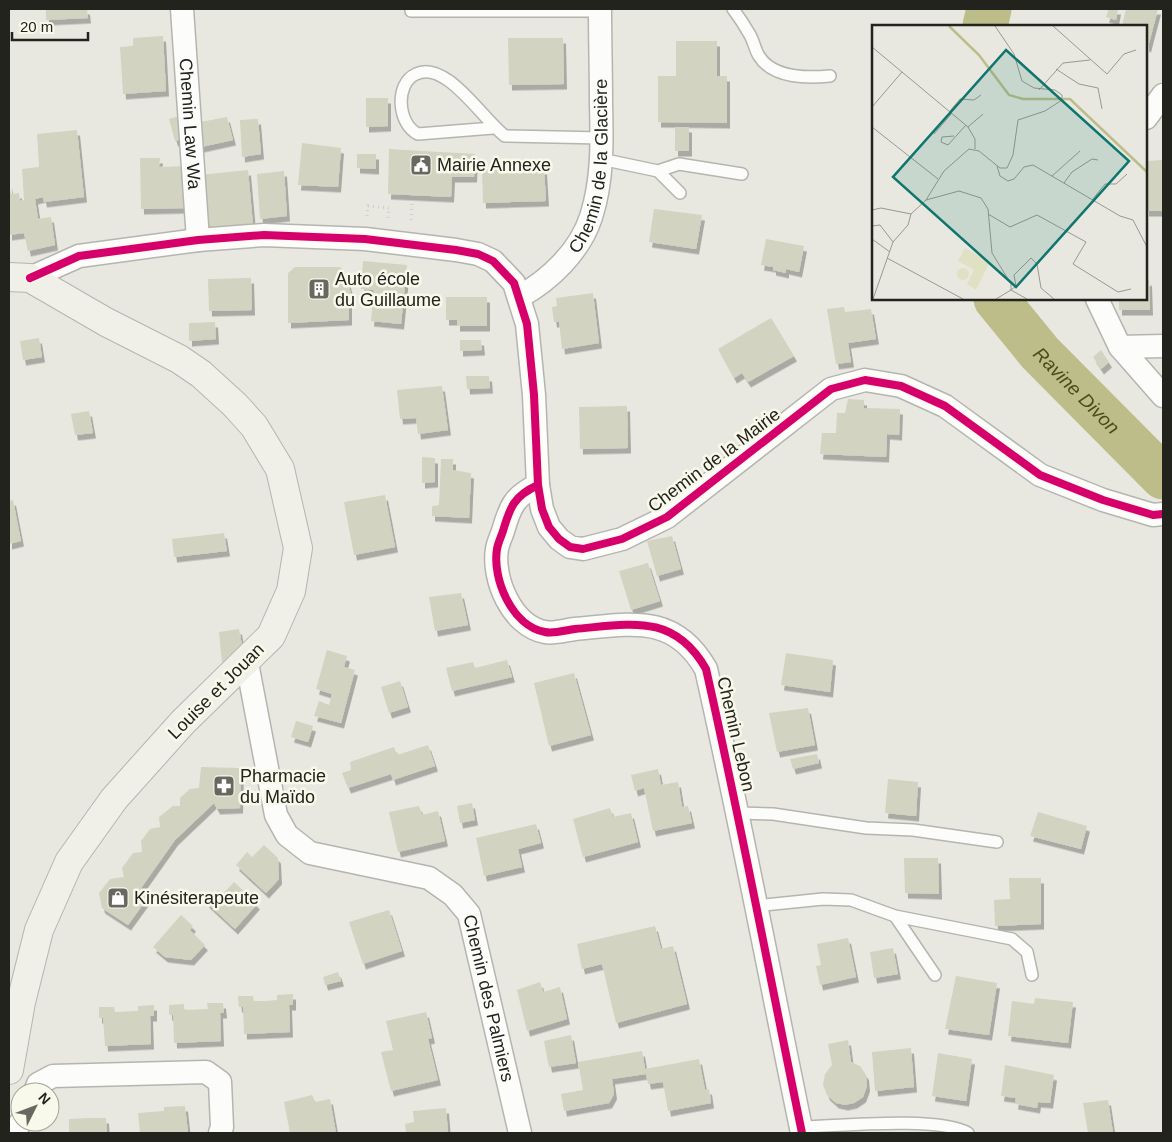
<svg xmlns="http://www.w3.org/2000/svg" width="1172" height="1142" viewBox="0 0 1172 1142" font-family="Arial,sans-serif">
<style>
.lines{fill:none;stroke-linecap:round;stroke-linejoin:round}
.river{stroke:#bcbd89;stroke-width:45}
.building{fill:#d3d3c1;filter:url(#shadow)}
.lane-casing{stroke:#b5b5b0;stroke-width:14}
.street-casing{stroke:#b5b5b0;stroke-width:25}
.secondary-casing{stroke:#b5b5b0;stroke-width:30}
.path{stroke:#cececc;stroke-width:3;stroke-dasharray:1 4;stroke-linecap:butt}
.lane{stroke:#fcfcfa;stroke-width:11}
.street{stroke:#fcfcfa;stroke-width:22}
.secondary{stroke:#f0f0e8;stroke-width:28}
.cycleway-casing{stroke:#f8f9ea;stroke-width:11}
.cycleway{stroke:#d6006c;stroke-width:8}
.labels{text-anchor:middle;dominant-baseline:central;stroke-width:5;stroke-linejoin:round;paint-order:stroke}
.street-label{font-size:18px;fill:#23231d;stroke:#f8f9ea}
.poi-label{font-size:18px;fill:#23231d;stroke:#f8f9ea;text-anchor:start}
.water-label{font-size:19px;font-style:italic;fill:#4c4c16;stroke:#f8f9ea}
.inset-river{fill:none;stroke:#bcbd89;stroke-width:2.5}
.inset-road{fill:none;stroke:#999992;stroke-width:1}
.view{fill:#0f766e;fill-opacity:0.15;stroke:#0f766e;stroke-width:2.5}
.inset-edge{fill:none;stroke:#23231d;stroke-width:2.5}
</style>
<defs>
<filter id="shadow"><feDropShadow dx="3" dy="5.5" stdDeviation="0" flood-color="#0004"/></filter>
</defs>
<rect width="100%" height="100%" fill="#e8e8e0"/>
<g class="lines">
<!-- river -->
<g class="river">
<path d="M985,26L989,9"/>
<path id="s1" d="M996,299L1040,353L1163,477"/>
</g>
</g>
<!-- building -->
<path class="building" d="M46,9H87L88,18L46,20Z
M1109,9H1118L1116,20L1106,17Z
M1126,9H1158L1148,47L1146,46V26H1122Z
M163,36L166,91L123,94L120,47L133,46V38Z
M508,38H563L564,84L509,85Z
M676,41H717V76H727V123L658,122V76H676Z
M366,98H388V126L366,127Z
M179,116L185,138L175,141L169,119Z
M227,117L233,140L201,147L195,123Z
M258,119L261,154L242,157L240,120Z
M675,127H689V151H675Z
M77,130L84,197L44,202L43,197L35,199L38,219L51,217L55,245L28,251L24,233L9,235V183L11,194L19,193L20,201L24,200L22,169L39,167L37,134Z
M302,143L341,148L338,187L298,185Z
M389,149L475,154L474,177H452L451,197L388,194Z
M357,154H376V169L357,168Z
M140,158H160L159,167L187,166V208L141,209Z
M1163,160V211H1146V161Z
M482,169H544L546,201L483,203Z
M248,170L253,225L203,227L199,175Z
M284,171L287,216L260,219L257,174Z
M654,209L702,215L696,249L649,242Z
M766,239L804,246L799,272L786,269V273L773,270V267L761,265Z
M363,261L407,265L401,324L371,321L374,290L361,289Z
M295,267H340L345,272L352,297L349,298V320L288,323V273Z
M251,278L252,310L209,311L208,279Z
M1149,280L1150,310H1119V299H1146V281Z
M593,293L599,343L562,349L559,322H554L552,307L557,306L556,298Z
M446,297H487V326H457V320H446Z
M844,307L845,312L871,309L876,339L848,343L851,362L836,364L827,309Z
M771,318L794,356L748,382L742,373L734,378L718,349Z
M215,322L216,339L189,341V323Z
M39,338L42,357L23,360L20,341Z
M460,340H481L482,350L460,351Z
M1101,350L1109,362L1101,369L1093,357Z
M466,376H489L490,388L467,389Z
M442,386L448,430L418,434L416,418L400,419L397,390Z
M848,399L864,400V408L900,409L899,435L887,434L886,457L820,454L822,433H836L837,413H845Z
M627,406L628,448L580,449L579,407Z
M89,411L93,433L75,435L71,414Z
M422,457L435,458V482L422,483Z
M441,459H453V470L471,473L469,518L432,516V506L439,505Z
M385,495L395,547L354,555L344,502Z
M13,500L21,541L9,544V501Z
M224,533L227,551L174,557L172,539Z
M672,536L681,569L657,576L647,541Z
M648,563L660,601L631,610L619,571Z
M461,593L468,625L435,631L429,597Z
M239,629L242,646L222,663L219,632Z
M327,650L347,656L344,667L355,670L341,723L314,716L319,701L329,705L332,694L316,689Z
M786,653L833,660L830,692L781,685Z
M507,660L512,677L452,691L446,668L473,662L475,668Z
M574,673L591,735L549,746L534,683Z
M400,681L408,707L389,713L381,687Z
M808,708L815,745L777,752L769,713Z
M296,721L313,726L308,742L291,737Z
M428,745L435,766L393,780L391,774L348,788L342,773L351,770L350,762L394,747L397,755Z
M817,754L819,763L793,769L790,759Z
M201,767L241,768L240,808L217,809L214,803L175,840L141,888L149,896L128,925L102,908L99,893L110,879L124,877L122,868L133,853L142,852L141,841L150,829L160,827L159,817L173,806H180V798L190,789L199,788Z
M658,769L661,785L678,782L682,807L688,806L692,823L653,831L644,788L635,791L631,775Z
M888,779L918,782L916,816L885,813Z
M472,803L475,820L460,823L457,806Z
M419,806L422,815L438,811L445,841L398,852L389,812Z
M610,808L613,817L631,813L638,842L583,857L573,819Z
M1038,812L1087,826L1081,849L1030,836Z
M536,824L541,843L518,849L522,867L484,876L476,838Z
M264,845L278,858L279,879L266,893L236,865L247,852L252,857Z
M904,858H938L939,894L905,893Z
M1009,878H1041V924L995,926L994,900L1010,899Z
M234,882L257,904L235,929L206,902L218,890L223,894Z
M389,910L402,951L363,964L349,922Z
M181,915L193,926L190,930L205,945L191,960L165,957L153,947Z
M655,926L661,949L673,946L687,1004L616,1023L602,964L582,969L577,944Z
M848,938L856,977L820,985L816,966L821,965L817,944Z
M893,948L898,974L874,978L870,952Z
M338,972L341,981L325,985L323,977Z
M956,976L997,983L989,1035L945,1029Z
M540,982L543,992L560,987L567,1019L527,1031L517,990Z
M293,994V1005H289L290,1032L244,1034L243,1007H239L238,996H253L254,1001H266L277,1000V995Z
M1035,998L1073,1002L1068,1043L1008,1036L1012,1001L1034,1004Z
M207,1003H223L224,1013H220L221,1041L174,1043L173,1015H169V1005L184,1004V1010L208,1009Z
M154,1005V1016H150L151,1044L105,1046L103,1018H99V1007H114L115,1012L138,1011V1006Z
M426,1012L432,1038L428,1039L438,1080L391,1091L381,1052L393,1050L386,1021Z
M571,1035L576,1063L549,1067L544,1041Z
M848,1040L851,1062L860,1066L866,1075L867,1086L863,1097L854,1103L845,1105L836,1103L827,1095L823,1085L825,1074L832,1065L828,1044Z
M911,1048L914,1087L875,1091L872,1052Z
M642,1051L645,1069L699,1059L705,1090L709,1089L711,1103L668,1111L663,1082L648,1084L646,1074L612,1079L614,1094L609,1103L564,1111L561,1094L583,1090L578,1062Z
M938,1053L972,1059L966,1101L932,1096Z
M1005,1065L1054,1075L1050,1103L1038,1102L1037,1108L1015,1104L1016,1098L1001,1096Z
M312,1095L315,1102L330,1099L336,1133H290L284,1102Z
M1108,1100L1113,1133H1088L1083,1103Z
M185,1106L188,1133H140L138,1113L164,1111V1107Z
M446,1108L448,1133H406L405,1124L414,1122L413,1111Z
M88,1118H106L107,1133H69V1119Z"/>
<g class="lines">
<!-- lane casing -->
<g class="lane-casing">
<path id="lane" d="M733,9C739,17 745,26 750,35C754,42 755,50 759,56C773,79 808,78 830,76
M411,11H600
M493,128L418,134C398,125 394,84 416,74C446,59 483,120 505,136L602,138
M601,159L658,171L679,164L742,174
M658,171L680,193
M739,813L773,814L866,828L913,830L997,842
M755,906L823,899L851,900L895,916L1012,939L1027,952L1032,975
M895,916L935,975
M801,1127C838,1126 938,1116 968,1133"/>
</g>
<!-- street casing -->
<g class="street-casing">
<g id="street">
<path id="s2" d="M182,9L198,240"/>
<path d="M1146,118L1163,95"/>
<path d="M30,278L79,256L198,240L264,235L365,239L456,250L478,254L493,261L514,283L527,324L534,395L538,485L542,509L549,527L559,539L570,547L583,549L622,539L667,517L831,389L865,380L901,386L945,406L1040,475L1103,500L1153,515L1163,514"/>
<path id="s3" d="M519,297C550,280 580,251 591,217C603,180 602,141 601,104C601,72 600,40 600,9"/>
<path d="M1097,299L1120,347L1163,396"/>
<path d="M1120,347L1163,346"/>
<path d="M538,485C514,496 510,507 503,531C501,537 498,543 497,549C492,579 512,626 545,632C554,634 566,630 575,629C631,624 674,613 706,669C741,823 770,978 802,1133"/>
<path id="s4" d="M247,663L276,815L287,835L310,853L429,878L453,895L469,914L520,1133"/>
<path d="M35,1092L38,1084L53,1076L206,1072L220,1082L222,1127L220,1133"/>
<path d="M13,1133L21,1122"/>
</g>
</g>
<!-- secondary casing -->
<g class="secondary-casing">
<path id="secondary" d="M9,277L30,278L106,322L179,359L201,374L235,405L254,426L280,469L298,548L291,591L271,636L183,722L114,799L69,862L39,930L21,1002L9,1070"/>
</g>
<!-- path -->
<path class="path" d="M367,216L368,206L389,208L388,218
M411,220L412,201"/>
<!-- lane -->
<use href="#lane" class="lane"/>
<!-- street -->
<use href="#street" class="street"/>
<!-- secondary -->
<use href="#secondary" class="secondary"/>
<!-- cycleway casing -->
<g class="cycleway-casing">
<path id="cycleway" d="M30,278L79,256L198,240L264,235L365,239L456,250L478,254L493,261L514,283L527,324L534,395L538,485L542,509L549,527L559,539L570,547L583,549L622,539L667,517L831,389L865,380L901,386L945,406L1040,475L1103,500L1153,515L1163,514
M538,485C514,496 510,507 503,531C501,537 498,543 497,549C492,579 512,626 545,632C554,634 566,630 575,629C631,624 674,613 706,669C741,823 770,978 802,1133"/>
</g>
<!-- cycleway -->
<use href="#cycleway" class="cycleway"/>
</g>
<!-- icons -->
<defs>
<g id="civic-square" transform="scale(1.125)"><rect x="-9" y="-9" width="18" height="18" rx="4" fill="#686861" stroke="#f8f9ea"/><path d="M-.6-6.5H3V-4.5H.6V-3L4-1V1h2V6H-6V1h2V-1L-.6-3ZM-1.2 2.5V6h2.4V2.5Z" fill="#fff"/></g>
<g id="building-square" transform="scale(1.125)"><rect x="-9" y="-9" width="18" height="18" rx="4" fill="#686861" stroke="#f8f9ea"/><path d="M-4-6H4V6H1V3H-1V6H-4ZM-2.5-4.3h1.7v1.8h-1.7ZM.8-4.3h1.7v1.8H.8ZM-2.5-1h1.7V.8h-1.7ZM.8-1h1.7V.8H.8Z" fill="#fff"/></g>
<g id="pharmacy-square" transform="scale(1.125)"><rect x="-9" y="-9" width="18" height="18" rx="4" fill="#686861" stroke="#f8f9ea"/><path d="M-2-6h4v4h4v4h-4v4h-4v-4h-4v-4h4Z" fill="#fff"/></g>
<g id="shop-square" transform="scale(1.125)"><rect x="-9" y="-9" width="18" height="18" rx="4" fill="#686861" stroke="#f8f9ea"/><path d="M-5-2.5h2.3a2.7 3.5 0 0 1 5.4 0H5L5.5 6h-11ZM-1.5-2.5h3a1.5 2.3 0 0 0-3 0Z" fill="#fff"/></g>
</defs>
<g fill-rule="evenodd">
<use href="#civic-square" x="421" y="165"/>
<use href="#building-square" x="319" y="289"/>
<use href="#pharmacy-square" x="224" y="786"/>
<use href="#shop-square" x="118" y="898"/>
</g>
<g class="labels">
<!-- street labels -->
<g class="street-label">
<text stroke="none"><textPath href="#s2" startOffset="115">Chemin Law Wa</textPath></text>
<text stroke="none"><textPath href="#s3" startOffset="160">Chemin de la Glacière</textPath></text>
<text transform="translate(714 460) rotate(-37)">Chemin de la Mairie</text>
<text transform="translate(216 691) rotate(-45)">Louise et Jouan</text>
<text transform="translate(736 734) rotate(77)">Chemin Lebon</text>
<text stroke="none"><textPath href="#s4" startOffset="469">Chemin des Palmiers</textPath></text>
</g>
<!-- poi labels -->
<g class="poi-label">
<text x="437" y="165">Mairie Annexe</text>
<text x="335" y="279">Auto école<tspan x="335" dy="21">du Guillaume</tspan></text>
<text x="240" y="776">Pharmacie<tspan x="240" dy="21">du Maïdo</tspan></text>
<text x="134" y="898">Kinésiterapeute</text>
</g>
<!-- water labels -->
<g class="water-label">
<text stroke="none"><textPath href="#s1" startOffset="122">Ravine Divon</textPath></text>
</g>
</g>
<!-- overview -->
<g transform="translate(872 25)">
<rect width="275" height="275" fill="#e8e8e0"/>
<path d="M93,223L118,237L104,265L95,259L102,245L86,236ZM85 249a6 6 0 1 1 12 0a6 6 0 1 1-12 0Z" fill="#e0e1c2"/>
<path class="inset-river" d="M77,1L107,30L137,70L151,74H198L275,147"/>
<path class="inset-road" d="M181,1L235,49L252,29L264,25M0,22L96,102L103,114V124M184,44L207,59L226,63L230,84M167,65L191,38L218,35M0,82L30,47M78,86L88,74L102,75L109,70M0,102L66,154M96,102L111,89M62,109L80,88M82,111L70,112L69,117L76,120L94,100M125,141L128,151L136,156L142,154L152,142L161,140L248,191L261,195L275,222M180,151L208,126M192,158L200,147L220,134L226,135M54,175L72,146L97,124L107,126L128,143H135L141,130L146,95L173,86L190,75V70L183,65L162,63L150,56L142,29L123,1M220,175L233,159H244L255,149M0,185L9,183L39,189M116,189L138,202L165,190L214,217L201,239L246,267L259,264M0,201L8,200L21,217L36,200L39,189L54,175L87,166L109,173L116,184L120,228L139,259V265L124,274M0,214L18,227M15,233L91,274M1,274L21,217M155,274L139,265L144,261L142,250L159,233L165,239L169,263L182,274"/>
<path class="view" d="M134,25L257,136L144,262L21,152Z"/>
<rect width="275" height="275" class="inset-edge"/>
</g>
<!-- border -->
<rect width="1172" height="1142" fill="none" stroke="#23231d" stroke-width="20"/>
<!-- north arrow -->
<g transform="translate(35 1107) rotate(48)"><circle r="24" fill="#f8f9ea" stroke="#a3a398"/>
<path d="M0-4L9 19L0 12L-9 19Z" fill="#686861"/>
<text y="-8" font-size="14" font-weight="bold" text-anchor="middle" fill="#23231d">N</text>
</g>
<!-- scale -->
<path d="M12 32v8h76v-8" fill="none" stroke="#23231d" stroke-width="2.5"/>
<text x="20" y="32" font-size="15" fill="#23231d" stroke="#f8f9ea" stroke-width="4" paint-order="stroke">20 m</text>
</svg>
